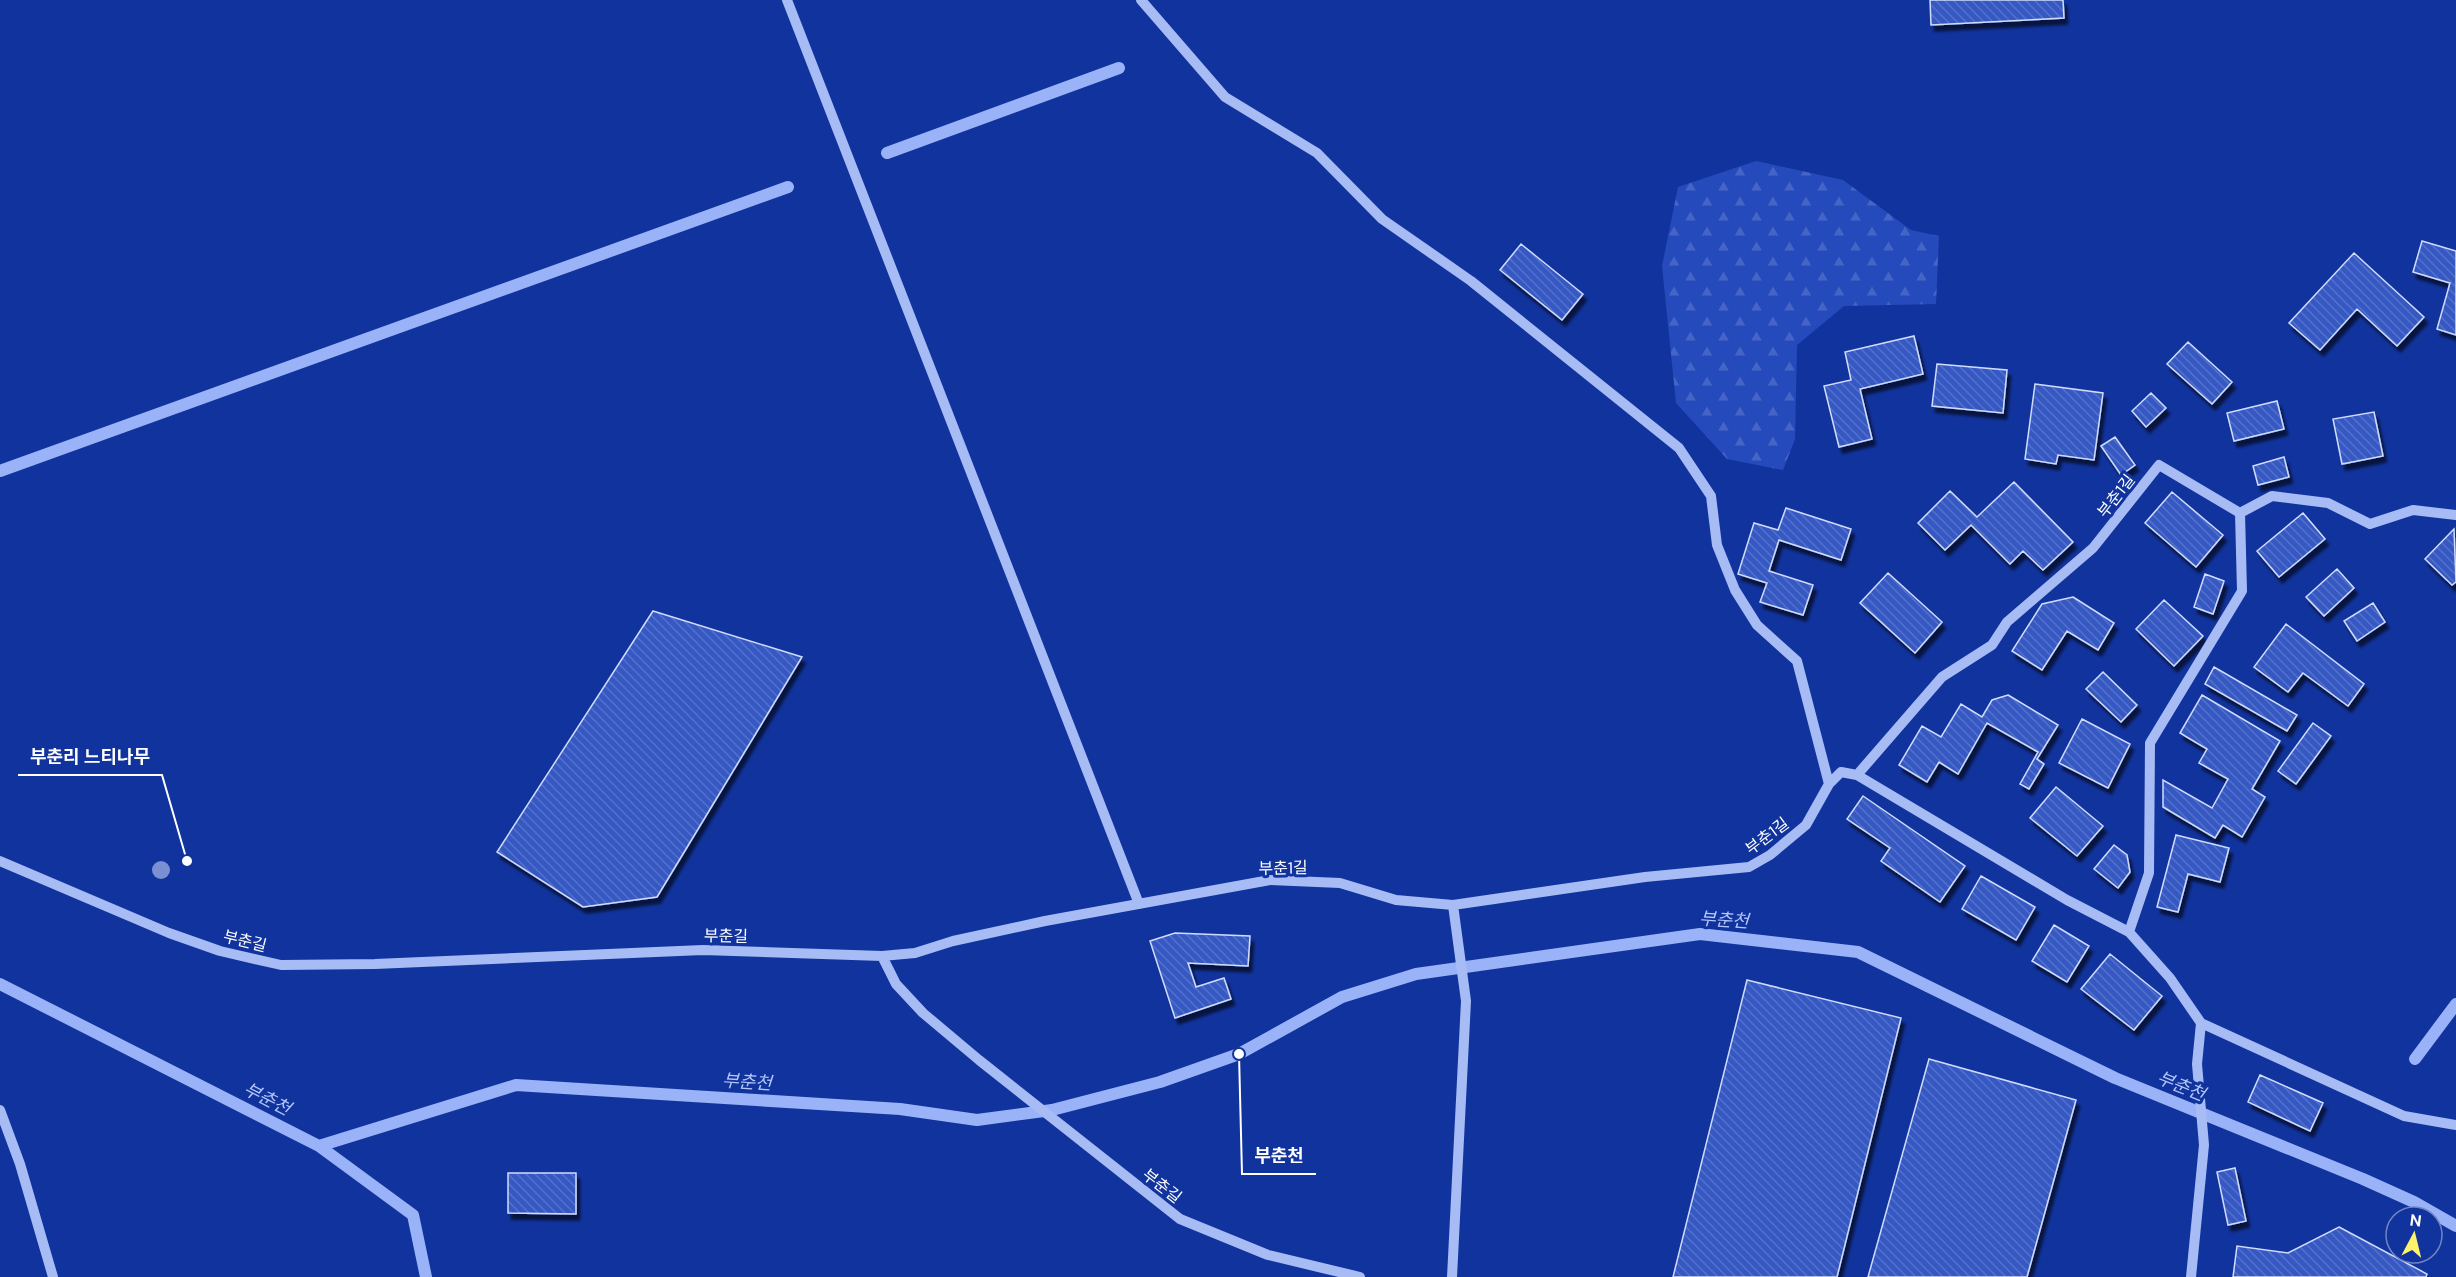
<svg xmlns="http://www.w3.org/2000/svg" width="2456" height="1277" viewBox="0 0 2456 1277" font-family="'DM Sans','Noto Sans KR',sans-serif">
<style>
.forest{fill:url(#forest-firs)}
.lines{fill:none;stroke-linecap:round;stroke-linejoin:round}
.stream{stroke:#99b2f8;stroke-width:12}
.building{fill:url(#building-back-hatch);stroke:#d0dcfe;stroke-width:1.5;filter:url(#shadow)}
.minor{stroke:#a7bbf5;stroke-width:10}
.tree{fill:#7a90d2}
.labels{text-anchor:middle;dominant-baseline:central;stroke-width:6;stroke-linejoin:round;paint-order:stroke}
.street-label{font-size:16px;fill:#fff;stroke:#11339d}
.water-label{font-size:18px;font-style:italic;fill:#b4c6fb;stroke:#11339d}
.leader{fill:none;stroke:#fff;stroke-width:2}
.callout-dot{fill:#fff;stroke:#11339d;stroke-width:2}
.callout-label{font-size:18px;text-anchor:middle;font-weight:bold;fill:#fff;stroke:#11339d;stroke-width:6;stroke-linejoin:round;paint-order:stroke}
</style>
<defs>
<pattern id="forest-firs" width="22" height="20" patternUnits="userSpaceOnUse" patternTransform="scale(1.5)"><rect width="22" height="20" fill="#244abc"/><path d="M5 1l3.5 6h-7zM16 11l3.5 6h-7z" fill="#4565c6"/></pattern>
<pattern id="building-back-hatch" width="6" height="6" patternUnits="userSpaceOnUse" patternTransform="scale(1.5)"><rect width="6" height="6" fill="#3558c3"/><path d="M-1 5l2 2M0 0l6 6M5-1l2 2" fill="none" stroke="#5371cc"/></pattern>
<filter id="shadow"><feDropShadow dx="3.5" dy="6" stdDeviation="1.5" flood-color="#0009"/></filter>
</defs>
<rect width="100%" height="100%" fill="#11339d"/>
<!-- forest -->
<path class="forest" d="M1756,161L1843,180L1911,230L1939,236L1936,304L1844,306L1797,345L1795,439L1783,470L1727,459L1676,403L1662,266L1678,187Z"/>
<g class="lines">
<!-- stream -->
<path class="stream" d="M887,153L1119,68
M0,471L788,187
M0,984L319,1146L516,1085L900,1109L977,1120L1052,1110L1160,1082L1239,1054L1342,997L1416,974L1700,934L1858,952L2115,1078L2363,1179L2414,1202L2456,1226
M2415,1059L2456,1004
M319,1146L413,1215L426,1277"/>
</g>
<!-- building -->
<path class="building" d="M1930,0H2063L2064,18L1931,25Z
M2422,241L2456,251V335L2437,329L2450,283L2413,272Z
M1521,244L1583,294L1562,320L1500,270Z
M2354,253L2424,317L2397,346L2357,309L2320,350L2289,323Z
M1914,336L1923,374L1860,389L1872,439L1839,447L1824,386L1851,380L1845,352Z
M2188,342L2232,382L2212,404L2167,364Z
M1937,364L2007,370L2003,413L1932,406Z
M2035,384L2103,393L2094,460L2058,455L2056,464L2025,459Z
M2151,393L2166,408L2146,427L2132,411Z
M2277,401L2284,429L2234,441L2227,413Z
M2374,412L2383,456L2342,464L2333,419Z
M2115,437L2135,465L2121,475L2101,446Z
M2284,457L2289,477L2258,485L2253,466Z
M2014,482L2073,542L2043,570L2023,551L2010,564L1971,525L1945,550L1918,523L1950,491L1977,517Z
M2172,492L2223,535L2196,567L2145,523Z
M1786,508L1851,529L1841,560L1779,540L1769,571L1813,585L1803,615L1760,602L1767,583L1738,574L1754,523L1778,530Z
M2303,513L2325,539L2279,577L2257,551Z
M2454,529L2456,582L2452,585L2425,559Z
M2337,569L2354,588L2324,616L2306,597Z
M1888,573L1942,622L1915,653L1860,603Z
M2205,574L2224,581L2213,614L2194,607Z
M2073,597L2114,623L2098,650L2067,631L2042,670L2012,651L2042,604Z
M2164,600L2203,636L2174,666L2136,629Z
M2373,603L2385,622L2357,641L2344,621Z
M653,611L802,657L657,897L583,907L497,852Z
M2286,624L2364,684L2348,706L2303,673L2288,692L2254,667Z
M2214,667L2297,715L2287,731L2205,684Z
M2103,672L2137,705L2121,722L2086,689Z
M2008,695L2058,725L2037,759L2044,764L2029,789L2020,784L2038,752L1987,723L1958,774L1939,762L1927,782L1899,765L1922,726L1941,737L1961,704L1982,717L1992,700Z
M2202,695L2280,741L2252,789L2265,797L2242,837L2223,825L2215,838L2163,807V780L2212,808L2228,779L2199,763L2207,749L2180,733Z
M2082,719L2130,744L2108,788L2059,763Z
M2313,723L2331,736L2296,784L2278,771Z
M2056,787L2103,826L2077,856L2030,818Z
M1863,796L1965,866L1940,902L1881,861L1890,848L1847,819Z
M2176,835L2229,848L2220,882L2188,874L2178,912L2157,907Z
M2114,845L2127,855L2130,872L2118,888L2094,869Z
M1981,876L2035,907L2016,940L1962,909Z
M2054,925L2089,946L2067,982L2032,961Z
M1175,933L1250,936L1248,966L1188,963L1196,987L1224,978L1231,999L1175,1018L1150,941Z
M2110,954L2162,996L2134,1030L2081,989Z
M1747,980L1901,1018L1837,1277H1673Z
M1929,1059L2076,1100L2027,1277H1868Z
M2260,1075L2323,1103L2310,1131L2248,1102Z
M2235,1168L2246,1221L2228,1225L2217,1172Z
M508,1173H576V1214L508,1213Z
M2339,1227L2427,1274L2426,1277H2233L2237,1246L2288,1253Z"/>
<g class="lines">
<!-- minor -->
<path class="minor" d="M787,0L1139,904
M1141,0L1225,97L1317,153L1382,219L1471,281L1679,448L1711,496L1717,545L1735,590L1757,625L1797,661L1829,784
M1857,775L2067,900L2129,932L2170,978L2201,1023L2197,1064L2204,1145L2191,1277
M0,861L169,933L220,951L281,965L375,964L703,950L882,956L896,984L923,1013L979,1060L1180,1219L1268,1255L1360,1277
M2129,932L2149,873L2150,743L2242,591L2240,513
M882,956L915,953L953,941L1045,921L1270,880L1340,883L1396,900L1453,905L1645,877L1749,867L1770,855L1806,825L1829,784L1841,772L1857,775L1942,677L1992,645L2007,622L2093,548L2159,465L2240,513L2272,496L2328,503L2370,524L2413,510L2456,515
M2201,1023L2404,1116L2456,1125
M0,1110L20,1164L53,1277
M1452,1277L1466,1001L1453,905"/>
</g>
<!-- trees -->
<circle class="tree" cx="161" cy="870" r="9"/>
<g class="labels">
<!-- street labels -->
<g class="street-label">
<text transform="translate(2116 496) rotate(-52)">부춘1길</text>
<text transform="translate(1767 836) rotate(-37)">부춘1길</text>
<text transform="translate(1283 868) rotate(-1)">부춘1길</text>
<text transform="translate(726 936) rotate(1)">부춘길</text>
<text transform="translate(245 941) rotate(14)">부춘길</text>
<text transform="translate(1162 1186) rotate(38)">부춘길</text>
</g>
<!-- water labels -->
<g class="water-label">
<text transform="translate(1724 920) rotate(4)">부춘천</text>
<text transform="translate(747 1082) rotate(4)">부춘천</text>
<text transform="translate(2181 1086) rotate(22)">부춘천</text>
<text transform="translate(267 1099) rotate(27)">부춘천</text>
</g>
</g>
<!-- callouts -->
<path class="leader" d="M187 861L162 775H18M1239 1054L1242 1174H1316"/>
<g class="callout-dot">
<circle cx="187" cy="861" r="6"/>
<circle cx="1239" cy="1054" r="6"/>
</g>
<g class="callout-label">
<text x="90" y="763">부춘리 느티나무</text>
<text x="1279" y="1162">부춘천</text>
</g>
<!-- north arrow -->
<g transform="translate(2414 1235) rotate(7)"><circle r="28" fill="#11339d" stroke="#7085c4" stroke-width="1.5"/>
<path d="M0-4.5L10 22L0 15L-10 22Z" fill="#fff26b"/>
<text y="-9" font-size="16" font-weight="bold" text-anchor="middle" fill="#ffffff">N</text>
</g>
</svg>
